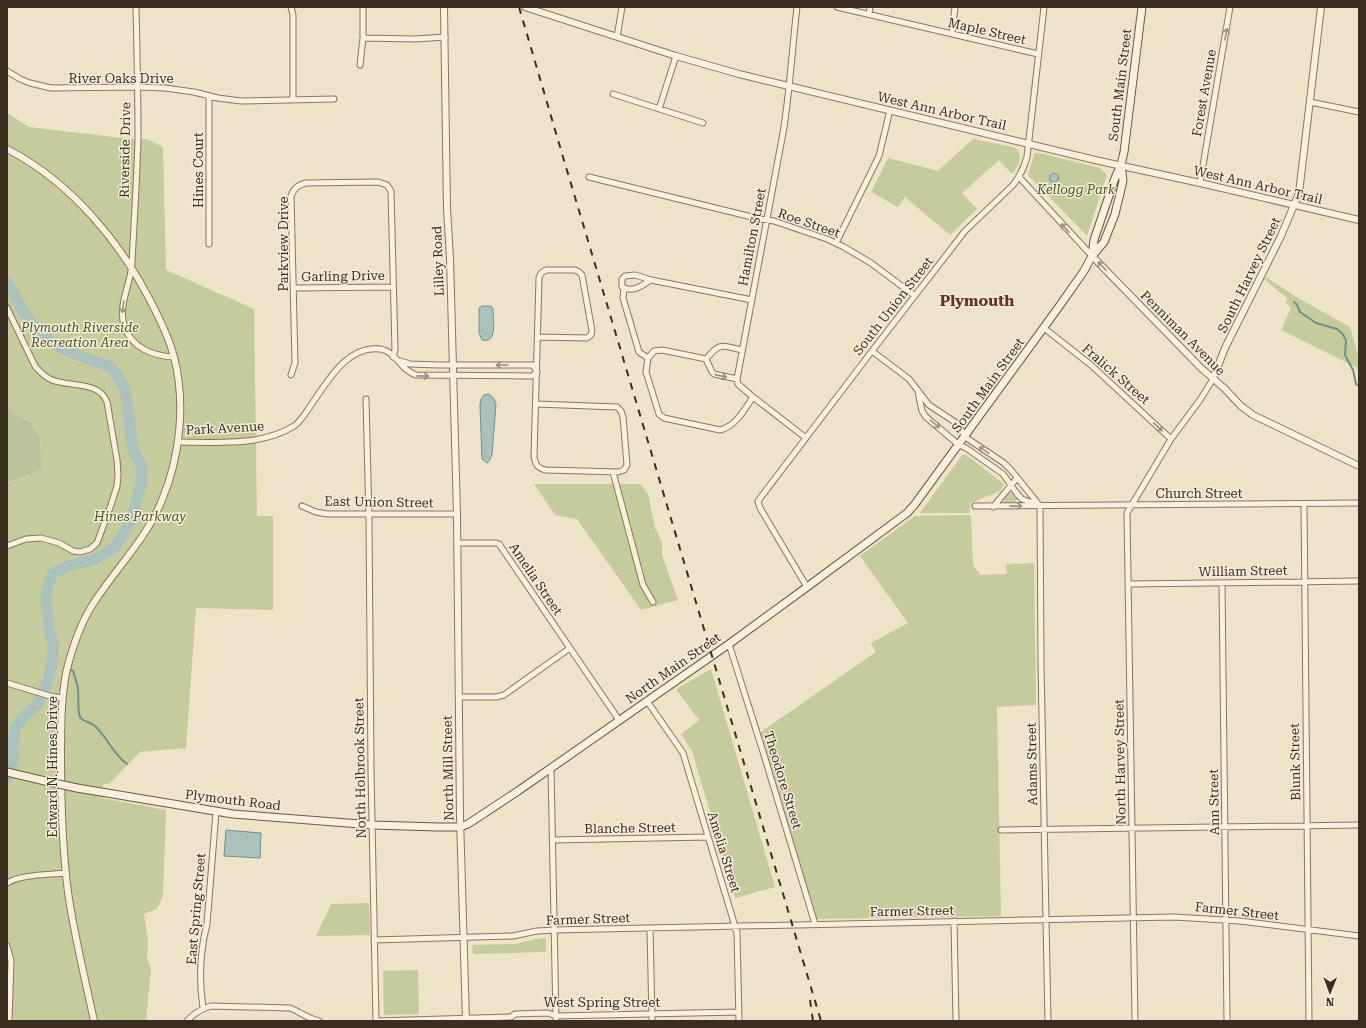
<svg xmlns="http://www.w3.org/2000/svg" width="1366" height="1028" viewBox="0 0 1366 1028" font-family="'Roboto Serif',serif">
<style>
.green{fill:#c5cb9d}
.cemetery{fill:#bbc19c}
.water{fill:#aac2bb;stroke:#709089}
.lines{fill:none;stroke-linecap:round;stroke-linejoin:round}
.stream{stroke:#709089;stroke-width:2}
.river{stroke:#aac2bb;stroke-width:11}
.minor-casing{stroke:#89765f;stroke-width:7}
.tertiary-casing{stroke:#89765f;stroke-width:8}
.secondary-casing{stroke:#6b5742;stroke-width:9}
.minor{stroke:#f8f0dd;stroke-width:5}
.tertiary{stroke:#f8f0dd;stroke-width:6}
.secondary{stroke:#f8f0dd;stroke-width:7}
.rail{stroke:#3a2e21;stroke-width:2;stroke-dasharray:7 7;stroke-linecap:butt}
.secondary-bridge-casing{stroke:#6b5742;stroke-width:9;stroke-linecap:butt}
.secondary-bridge{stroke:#f8f0dd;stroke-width:7}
.oneway{stroke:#998f7f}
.labels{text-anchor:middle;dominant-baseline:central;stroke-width:3;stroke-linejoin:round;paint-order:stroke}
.street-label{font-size:13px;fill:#3a2e21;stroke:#f5edd9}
.park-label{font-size:13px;font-style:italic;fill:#495629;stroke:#f5edd9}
.quarter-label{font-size:15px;font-weight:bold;fill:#653223;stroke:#f5edd9}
</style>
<rect width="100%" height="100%" fill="#ede3c9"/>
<!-- green -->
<path class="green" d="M7,113L29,127L131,139H147L163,147L166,270L254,309L257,516H273V610L196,608L186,748L140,752L109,784H103V798L166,810L163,895L157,909L144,914L148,942L147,958L151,969L146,1021H7V483L42,469L40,438L29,421L12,412L7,401Z
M973,139L1013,147L1017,149C1023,157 1018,168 1012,174L999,160L962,193L977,209L950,235L905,197L898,207L871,192L888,158L938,171Z
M1035,153H1039L1100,168L1107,175L1087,236L1028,175L1034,155Z
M1266,277L1298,298L1350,327L1359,359V372L1356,367L1281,330L1291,308L1286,303L1288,299L1264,279Z
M963,454L966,455L1004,484L1000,491L971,503L969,513H920Z
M534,484H640L648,494L655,528L662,543V555L678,600L641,610L577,519L555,515Z
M1009,492L1013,493L1017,499L1016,502L1004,503V499Z
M971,515L973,565L980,575L1007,574L1006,564L1034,563L1036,705L997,707L1001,916L816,919L761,732L876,652L871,643L908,623L860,556L915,516Z
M711,669L775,887L735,898L692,751L681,734L699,720L676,689Z
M369,903L370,935L316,936L331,904Z
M546,938V952L473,954L472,945L515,944L536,939Z
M418,970L419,1014L384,1015L383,971Z"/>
<!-- cemetery -->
<path class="cemetery" d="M7,401L12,412L29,421L40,438L42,469L7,483Z"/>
<!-- water -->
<path class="water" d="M1049.5 178a4.5 4.5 0 1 1 9 0a4.5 4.5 0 1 1-9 0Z
M482,306H491L493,309C493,319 498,344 482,340L479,333V308Z
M488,394C493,396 494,399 496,404L492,454L490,460L487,463L482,459L480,405L481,399L484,395Z
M226,830L261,833L260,858L224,856Z"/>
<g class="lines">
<!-- stream -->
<path class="stream" d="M1294,302L1297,305L1300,312L1316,323L1337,329L1342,333L1346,340L1345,355L1353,370L1356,384L1359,386
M71,670L73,671C75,677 77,683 78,689C79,698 77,709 80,717C83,722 91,722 95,726C108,738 112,753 127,764"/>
<!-- river -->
<path class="river" d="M7,282L22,309L37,331L59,347L90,360L109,366L116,374L124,387L127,401L133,450L142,466L141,485L131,521L115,547L95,559L71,565L53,573L48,586L46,596L48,623L53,645L52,665L44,693L37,705L22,718L15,730L13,749L14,759L7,778"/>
<!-- minor casing -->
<g class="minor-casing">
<path id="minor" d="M136,7C137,51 138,94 138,138C137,179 134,221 132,263C131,284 118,304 124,325C131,348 153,356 174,357
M291,7L293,15V100
M797,7C792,49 790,91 783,133L737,379L738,384L753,397L806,438
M837,7L1038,54
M869,14L870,7
M952,34L955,7
M617,37L622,7
M363,38L415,39L445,37
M360,65L363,38V7
M7,71L20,79L30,83L51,88L137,87L165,88L194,92L218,98L241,101L334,99
M613,94L703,123
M1310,102L1359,112
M659,109L676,56
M589,177L760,219L774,221L827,239L844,247L871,263L915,296
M1019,177L1092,256
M1200,183L1230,7
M836,243L879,156L890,110
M209,244V96
M651,280C642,286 632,293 622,287V279L625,276L635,275L651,280L752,300
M294,288L393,287
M624,288L623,298L639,352L648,358
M7,308L35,366C40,372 45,377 52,380C69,387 100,381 107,402L117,460L118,475L117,486L111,505L97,543L90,549L80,552L73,551L59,543L41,538L26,539L7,546
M1044,328L1091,365L1171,439
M872,351L909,379L929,405L958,424L965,437L1004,463L1011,470L1040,506
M706,359L662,350L654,351L648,358L646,372L659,414L664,418L720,430C736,426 744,410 753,397
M400,361L410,364L438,365H533L536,370
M291,375L295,363L291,196C294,188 298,185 306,183L378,182L387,185L391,191L395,350L393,357
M737,379L714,374L712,372L706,359C721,341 722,346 742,350
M918,392L922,411L926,417L959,445L966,448L1003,474L1018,495L1022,499L1035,504
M366,399L369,520L371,770L376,1021
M536,404L617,407L621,411L623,417L627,465L624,470L618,472L546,470C537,468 536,465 534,457L539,278L541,273L546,270H575L579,272L582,275L592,331L591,335L587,338L538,337
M178,442C216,442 260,447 294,426C300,422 305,414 309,408C326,384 346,345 380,349C396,351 401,371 416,375L532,376L537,372
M613,472L643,585L653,602
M1304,504L1309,1021
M302,506L316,512L327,514H457
M975,506L1359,503
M1040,506L1041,664L1048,1021
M993,507L1017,478
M458,543H496L499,544L619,720
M1222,583L1227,1021
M1128,584L1359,581
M807,587L760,508L758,501L872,351L965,231L1013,185C1020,176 1024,168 1027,157L1044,7
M729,644L764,755L815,924
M7,683L50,696L62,698
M459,697H496L504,695L570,648
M647,701L683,753L737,933L739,1021
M551,768L556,1021
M1001,830L1359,825
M552,840L708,837
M7,883C22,874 48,875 66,873
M954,921L956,1021
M650,928L652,1021
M374,940L513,936L537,931L554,930L1174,917L1240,921L1359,936
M7,946L11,961L9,1021
M203,1008C199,981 200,951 207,924L216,812
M187,1021C194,1013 201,1009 211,1006L290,1008C300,1012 309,1019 319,1021
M376,1021L511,1017L515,1014L548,1013L556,1016L739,1012
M1135,1021L1127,513L1171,439L1200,400L1213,379"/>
</g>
<!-- tertiary casing -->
<g class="tertiary-casing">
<path id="tertiary" d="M444,7L447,208L450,258L457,514L460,817L466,1021
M525,7L676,56L739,74L1095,160L1200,183L1359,220
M7,149C73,183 124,246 156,312C163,326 170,341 174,357C186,403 180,457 162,500C147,538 117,567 95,601C80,623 72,648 66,673C61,701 61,728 61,756C61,801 62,847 68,892C74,935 85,978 94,1021
M1092,256L1201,368L1224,388L1241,406L1253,415L1359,466
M1213,379L1225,348L1281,236L1299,193L1321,7"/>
</g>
<!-- secondary casing -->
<g class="secondary-casing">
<path id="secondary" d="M1092,256L1094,240L1115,178L1121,165L1124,152L1142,7
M7,772L45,781
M77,788L233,814L373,825L438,827H460L468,824L518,791L729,644L807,587L907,513L915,504L1058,308L1084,271L1092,256L1104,242L1115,214L1123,181L1121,165"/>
</g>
<!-- minor -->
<use href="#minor" class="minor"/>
<!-- tertiary -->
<use href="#tertiary" class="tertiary"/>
<!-- secondary -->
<use href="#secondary" class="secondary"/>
<!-- rail -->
<path class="rail" d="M519,7L563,157L821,1021
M810,1000L813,1021"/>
<!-- secondary-bridge casing -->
<g class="secondary-bridge-casing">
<path id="secondary-bridge" d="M45,781L77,788"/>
</g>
<!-- secondary-bridge -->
<use href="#secondary-bridge" class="secondary-bridge"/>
</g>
<!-- one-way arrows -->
<defs><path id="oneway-shaft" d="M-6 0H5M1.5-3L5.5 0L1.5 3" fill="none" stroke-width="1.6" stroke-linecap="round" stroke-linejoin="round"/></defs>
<g class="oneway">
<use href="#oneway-shaft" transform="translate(1226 34) rotate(-80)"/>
<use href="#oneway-shaft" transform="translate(1065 228) rotate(-133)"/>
<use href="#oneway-shaft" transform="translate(1102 266) rotate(-134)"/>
<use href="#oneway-shaft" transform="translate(123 307) rotate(98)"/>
<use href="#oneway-shaft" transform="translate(502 365) rotate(180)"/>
<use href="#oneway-shaft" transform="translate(423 376) rotate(1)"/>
<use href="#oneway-shaft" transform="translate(721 376) rotate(13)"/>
<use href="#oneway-shaft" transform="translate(935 424) rotate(40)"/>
<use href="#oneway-shaft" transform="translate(1158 427) rotate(43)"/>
<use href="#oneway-shaft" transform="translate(984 450) rotate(-146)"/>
<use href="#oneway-shaft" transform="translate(1016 506) rotate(-1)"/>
</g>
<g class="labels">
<!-- street labels -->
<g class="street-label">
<text transform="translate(987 31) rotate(13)">Maple Street</text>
<text x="121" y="78">River Oaks Drive</text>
<text transform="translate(1120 85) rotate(-83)">South Main Street</text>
<text transform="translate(1204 93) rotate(-80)">Forest Avenue</text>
<text transform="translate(942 111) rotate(13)">West Ann Arbor Trail</text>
<text transform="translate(125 150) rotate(-89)">Riverside Drive</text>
<text transform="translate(198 170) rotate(-90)">Hines Court</text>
<text transform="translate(1258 185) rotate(13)">West Ann Arbor Trail</text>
<text transform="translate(809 223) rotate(19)">Roe Street</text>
<text transform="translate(752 237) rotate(-79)">Hamilton Street</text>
<text transform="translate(283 244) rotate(-90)">Parkview Drive</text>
<text transform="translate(438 261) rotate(-92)">Lilley Road</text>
<text transform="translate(1249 275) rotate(-64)">South Harvey Street</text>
<text transform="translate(343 276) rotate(-1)">Garling Drive</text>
<text transform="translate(893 306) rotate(-52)">South Union Street</text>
<text transform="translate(1183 333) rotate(45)">Penniman Avenue</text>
<text transform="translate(1116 374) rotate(41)">Fralick Street</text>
<text transform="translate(988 385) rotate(-54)">South Main Street</text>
<text transform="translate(225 428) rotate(-3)">Park Avenue</text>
<text x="1199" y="493">Church Street</text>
<text transform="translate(379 502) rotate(1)">East Union Street</text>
<text transform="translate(1243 571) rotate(-1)">William Street</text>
<text transform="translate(536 579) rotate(56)">Amelia Street</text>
<text transform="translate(673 668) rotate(-35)">North Main Street</text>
<text transform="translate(1120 762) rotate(-91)">North Harvey Street</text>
<text transform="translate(1295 762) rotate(-91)">Blunk Street</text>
<text transform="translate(1032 764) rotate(-91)">Adams Street</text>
<text transform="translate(52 767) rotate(-90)">Edward N. Hines Drive</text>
<text transform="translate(360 768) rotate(-91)">North Holbrook Street</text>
<text transform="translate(448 768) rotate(-91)">North Mill Street</text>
<text transform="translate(783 780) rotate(73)">Theodore Street</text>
<text transform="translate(233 800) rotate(7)">Plymouth Road</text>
<text transform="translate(1214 802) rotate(-91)">Ann Street</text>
<text transform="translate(630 828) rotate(-1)">Blanche Street</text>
<text transform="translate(724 852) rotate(73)">Amelia Street</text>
<text transform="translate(196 909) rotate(-85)">East Spring Street</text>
<text transform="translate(912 911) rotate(-1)">Farmer Street</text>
<text transform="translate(1237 911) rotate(6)">Farmer Street</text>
<text transform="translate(588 919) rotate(-2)">Farmer Street</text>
<text x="602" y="1002">West Spring Street</text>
</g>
<!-- park labels -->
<g class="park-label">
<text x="1076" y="189">Kellogg Park</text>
<text x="80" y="327">Plymouth Riverside<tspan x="80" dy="15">Recreation Area</tspan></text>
<text x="140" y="516">Hines Parkway</text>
</g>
<!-- quarter labels -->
<g class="quarter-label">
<text x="977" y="301">Plymouth</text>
</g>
</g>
<!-- border -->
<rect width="1366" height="1028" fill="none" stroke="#3a2e21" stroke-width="16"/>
<!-- north arrow -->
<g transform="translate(1330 992) rotate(181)" stroke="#f5edd9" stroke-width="3" paint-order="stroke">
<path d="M0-3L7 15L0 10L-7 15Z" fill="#3a2e21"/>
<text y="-6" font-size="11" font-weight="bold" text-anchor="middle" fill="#3a2e21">N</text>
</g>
</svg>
